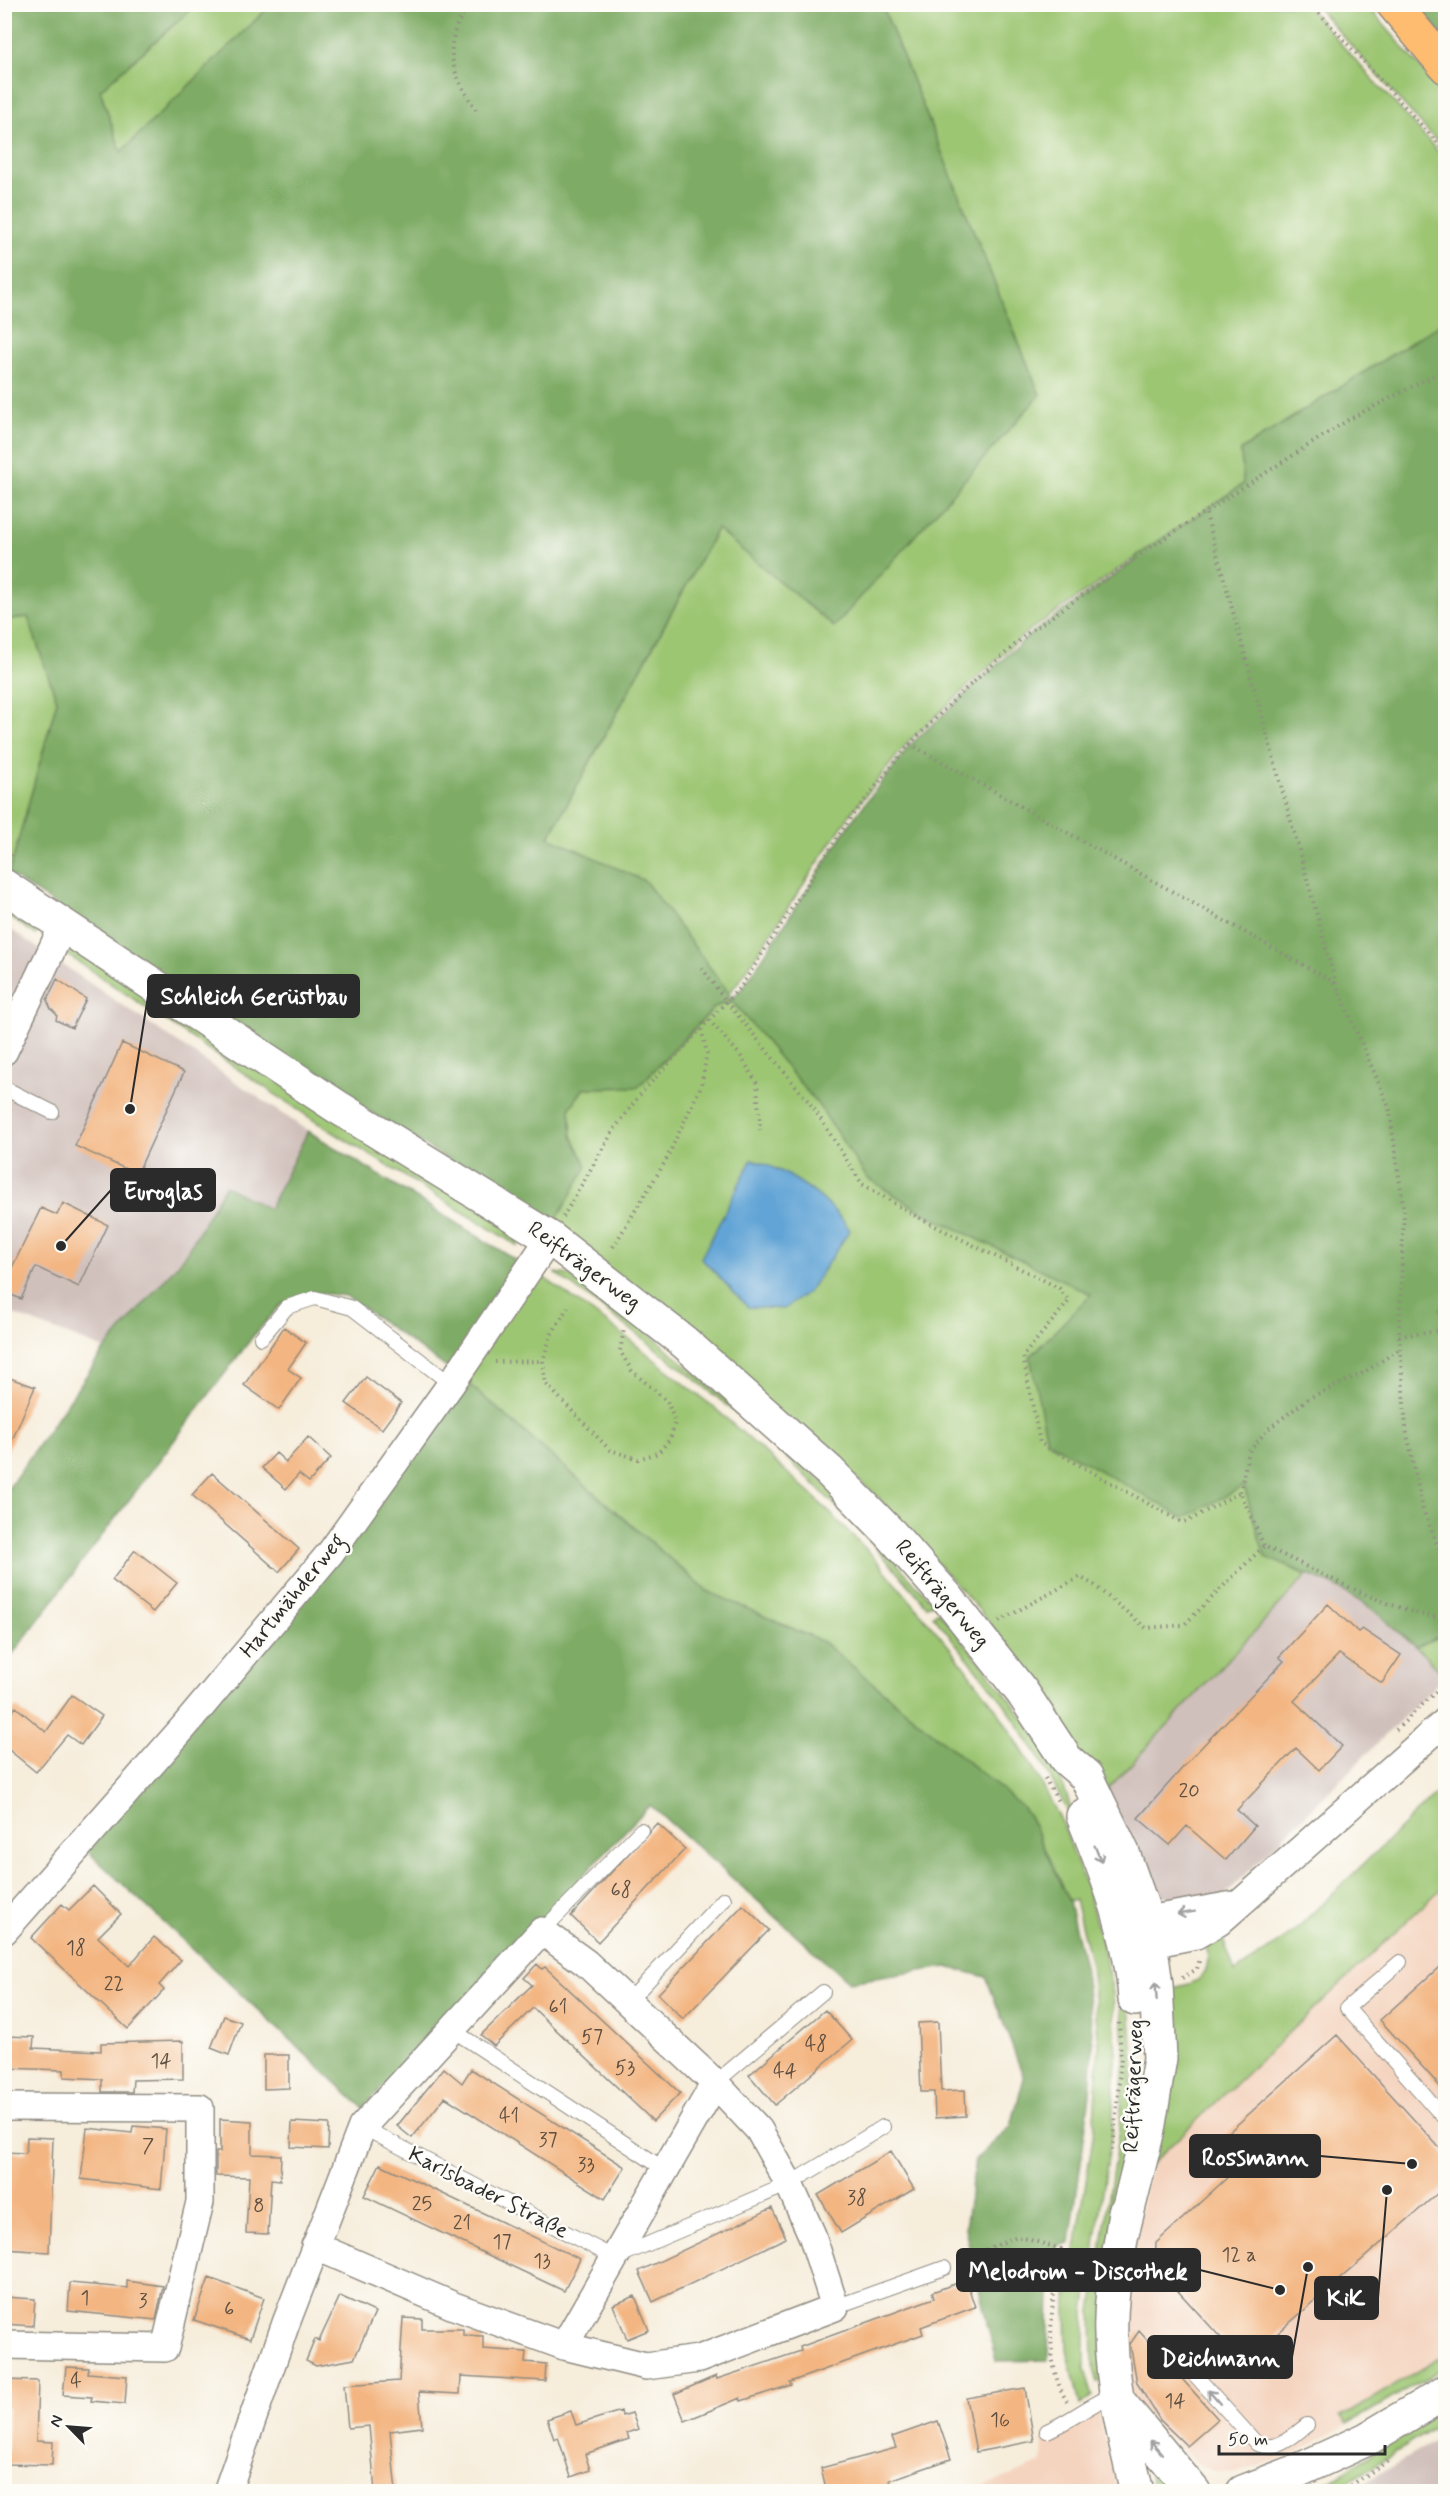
<svg xmlns="http://www.w3.org/2000/svg" width="1450" height="2496" viewBox="0 0 1450 2496" font-family="Mynerve,sans-serif">
<style>
.built{fill:#f4d4bf}
.industrial{fill:#d0c0bb}
.green{fill:#9dc673;stroke:#64784f;stroke-width:1.5}
.forest{fill:#7eab65;stroke:#546b48;stroke-width:1.5}
.water{fill:#62a4d6;stroke:#466880;stroke-width:1.5}
.building{fill:#f3b581}
.lines{fill:none;stroke-linecap:round;stroke-linejoin:round}
.service-casing{stroke:#908c83;stroke-width:16}
.minor-casing{stroke:#908c83;stroke-width:30}
.tertiary-casing{stroke:#908c83;stroke-width:36}
.trunk-casing{stroke:#908c83;stroke-width:36}
.path{stroke:#908c83;stroke-width:4;stroke-dasharray:1.5 4.5;stroke-linecap:butt}
.service{stroke:#fff;stroke-width:14}
.minor{stroke:#fff;stroke-width:27}
.tertiary{stroke:#fff;stroke-width:33}
.trunk{stroke:#fdbc70;stroke-width:33}
.oneway{stroke:#a0a0a0}
.labels{text-anchor:middle;dominant-baseline:central;stroke-width:5;stroke-linejoin:round;paint-order:stroke}
.number-label{font-size:20px;fill:#5d4e40}
.street-label{font-size:22px;fill:#2b2b2b;stroke:#fdfcf7}
.leader{fill:none;stroke:#2b2b2b;stroke-width:2}
.callout-dot{fill:#2b2b2b;stroke:#fdfcf7;stroke-width:2}
.callout{fill:#2b2b2b;stroke:#2b2b2b;stroke-width:2}
.callout-label{font-size:24px;text-anchor:middle;font-weight:bold;fill:#fff}
</style>
<rect width="100%" height="100%" fill="#fdfcf7"/>
<filter id="ink" filterUnits="userSpaceOnUse"><feTurbulence type="fractalNoise" baseFrequency=".0167" numOctaves="2"/><feDisplacementMap in="SourceGraphic" scale="12" xChannelSelector="R" yChannelSelector="G"/><feConvolveMatrix kernelMatrix="1 2 1 2 8 2 1 2 1" color-interpolation-filters="sRGB"/></filter>
<filter id="wash" filterUnits="userSpaceOnUse"><feTurbulence type="fractalNoise" baseFrequency=".008" numOctaves="4" result="noise"/><feDisplacementMap in="SourceGraphic" scale="24" xChannelSelector="R" yChannelSelector="G"/><feGaussianBlur stdDeviation="1.35" result="paint"/><feColorMatrix in="noise" values="0 0 0 0 0 0 0 0 0 0 0 0 0 0 0 0 0 1.4 0 .05"/><feComposite in="paint" operator="in"/></filter>
<g filter="url(#wash)">
<rect width="100%" height="100%" fill="#f6eddb"/>
<!-- built -->
<path class="built" d="M1445,1885V2355L1341,2417L1348,2424L1293,2455L1237,2473L1217,2472L1197,2463L1157,2426L1131,2396L1124,2337L1134,2236L1152,2163Z
M1096,2406L1118,2491L969,2492L1042,2463L1043,2436Z"/>
<!-- industrial -->
<path class="industrial" d="M4,925L308,1131L269,1209L225,1186L184,1257L104,1349L5,1311Z
M1307,1575L1335,1586L1371,1608L1416,1647L1445,1676L1218,1902L1174,1901L1151,1888L1105,1792Z
M1445,2435V2491H1350L1437,2440Z"/>
<!-- green -->
<path class="green" d="M193,5H271L121,152L100,90L184,16Z
M882,5H1306L1445,159V321L1241,450L1243,484L1027,632L908,742L849,816L740,980L729,993L645,881L549,838L717,529L1040,395Z
M1315,5H1367L1445,96V151Z
M28,617L57,701L9,874L5,870V620Z
M4,903L41,928L36,935L5,914Z
M66,944L516,1232L518,1246L315,1121L62,951Z
M731,1000L820,1107L867,1178L924,1213L1092,1294L1030,1357L1244,1486L1265,1557L1307,1575L1105,1792L1027,1672L979,1610L875,1494L554,1224L587,1166L572,1136L570,1108L584,1088L638,1087L715,1007Z
M536,1272L624,1335L717,1410L811,1494L872,1555L952,1650L997,1710L1035,1771L1062,1822L1089,1894L1101,1942L1113,1993L1116,2058L1112,2131L1085,2311V2370L1093,2396L1080,2405L1067,2349L1066,2309L1093,2137L1099,2045L1091,1965L1075,1900L1069,1902L1029,1816L823,1642L707,1591L462,1378Z
M555,1273L570,1275L632,1319L824,1483L933,1603L927,1606C893,1566 857,1527 819,1489C739,1409 646,1340 555,1273Z
M938,1611C980,1663 1066,1755 1073,1822L1044,1765L1004,1703L933,1615Z
M1445,1634V1676L1416,1647Z
M1445,1785V1885L1152,2163L1165,1989C1195,1984 1214,1980 1206,1945L1222,1936L1235,1972L1290,1935Z
M1128,1993L1133,2060L1131,2106L1113,2213L1101,2381L1097,2382L1093,2369L1092,2311L1119,2129L1125,2058L1120,1994Z
M1445,2355V2367L1348,2424L1341,2417Z
M1445,2406V2421L1334,2491H1328L1324,2485Z
M1142,2445L1173,2488L1164,2491H1153Z"/>
<!-- forest -->
<path class="forest" d="M5,5H193L184,16L100,90L121,152L271,5H882L1040,395L834,627L717,529L549,837L645,881L729,993L731,999L744,986L853,819L910,745L1029,635L1136,560L1135,557L1243,484L1241,450L1445,321L1446,1305L1441,1308L1446,1335L1445,1634L1416,1647L1371,1608L1335,1586L1265,1557L1244,1486L1184,1518L1047,1441L1030,1357L1091,1294L924,1213L867,1178L820,1107L731,1000L715,1007L638,1087L584,1088L570,1108L572,1136L587,1166L554,1224L342,1095L9,874L57,701L28,617L5,620Z
M1426,5H1445V40L1426,15Z
M308,1131L527,1267L451,1371L346,1296L317,1293L282,1304L254,1335L5,1664V1493L104,1350L184,1257L225,1186L269,1209Z
M462,1378L707,1591L823,1642L1020,1805L1029,1816L1069,1902L1084,1966L1090,2011L1093,2046L1090,2095L1070,2243L1058,2246L1050,2291L1048,2360L996,2361L965,2229L975,2160L1011,2126L1024,2078L986,1977L947,1967L849,1982L650,1805L363,2108L85,1849Z"/>
<!-- water -->
<path class="water" d="M752,1159C791,1173 826,1196 850,1230L809,1291L784,1309L748,1307L701,1258Z"/>
<g id="blocks">
<!-- building -->
<path class="building" d="M57,979L86,999L72,1028L56,1020L57,1015L51,1009L47,1000Z
M122,1043L184,1072L137,1174L75,1146Z
M63,1203L108,1225L79,1287L36,1267L21,1299L4,1292V1284L41,1208L57,1215Z
M284,1327L306,1343L288,1369L301,1378L279,1410L244,1385Z
M4,1376L35,1387L4,1459Z
M366,1377L401,1403L382,1429L346,1403Z
M308,1437L331,1458L309,1482L299,1474L286,1489L262,1468L276,1453L286,1462Z
M212,1473L299,1549L279,1572L192,1495Z
M135,1550L177,1583L153,1612L112,1580Z
M1328,1604L1358,1632L1362,1629L1401,1655L1382,1683L1339,1654L1294,1701L1342,1746L1319,1770L1296,1748L1237,1810L1255,1826L1226,1860L1187,1826L1170,1845L1138,1818L1194,1755L1284,1661L1279,1657Z
M72,1695L102,1716L81,1745L67,1735L36,1772L4,1746V1721L16,1707L46,1732Z
M657,1823L685,1849L598,1942L571,1916Z
M93,1886L121,1914L98,1937L129,1966L154,1937L181,1960L159,1985L164,1990L128,2029L31,1938L62,1904L69,1910Z
M743,1905L769,1930L683,2019L658,1994Z
M1446,1961V2093L1380,2020Z
M537,1964L542,1969L545,1967L680,2093L653,2121L533,2008L494,2046L481,2035L532,1985L524,1978Z
M825,2010L852,2040L775,2105L749,2075Z
M224,2016L241,2022L229,2055L211,2048Z
M938,2022L941,2091L965,2090L966,2116L935,2118L934,2092H921L918,2023Z
M1337,2035L1446,2155V2186L1244,2363L1155,2266L1156,2243L1242,2164L1220,2140Z
M4,2036L34,2037L33,2048L101,2051V2043L183,2041V2079L133,2080L132,2092H102V2079L64,2077V2070L4,2068Z
M264,2055H289V2088L264,2089Z
M444,2068L462,2083L471,2069L625,2167L605,2199L445,2097L412,2138L397,2126Z
M220,2119L252,2121V2154L281,2155L280,2180L271,2179L268,2234L246,2233L249,2177L216,2176V2152H220Z
M292,2122L329,2124L328,2149L291,2147Z
M133,2126L166,2129L161,2189L81,2179L87,2128L132,2133Z
M27,2137L53,2138L49,2252L4,2249V2152L26,2153Z
M891,2151L914,2189L841,2233L818,2195Z
M380,2164L580,2259L564,2291L364,2196Z
M772,2208L786,2238L653,2302L639,2271Z
M209,2278L264,2298L250,2339L194,2320Z
M966,2280L975,2307L921,2327L923,2334L790,2382L791,2385L741,2401L740,2398L685,2421L674,2394L716,2376L717,2379L801,2351L800,2347L934,2298L932,2292Z
M127,2281L163,2286L156,2320L68,2311L70,2283L127,2288Z
M340,2296L375,2312L354,2359L316,2366L306,2361L315,2339L319,2341Z
M635,2296L649,2330L627,2339L613,2305Z
M4,2297L35,2299L33,2326L4,2324Z
M403,2318L422,2319V2329H463V2335L483,2336V2349L526,2352L525,2362L546,2364L545,2381L461,2376L460,2394L419,2392L422,2427L390,2431L396,2492H375L369,2426L348,2428L344,2385L399,2381Z
M1139,2331L1218,2419L1187,2446L1160,2420L1137,2383L1130,2344Z
M66,2367L89,2368L88,2373L127,2376L125,2404L91,2401L92,2397L63,2395Z
M4,2380L38,2381L36,2441L53,2442L52,2465L6,2464L8,2408H4Z
M1025,2388L1034,2441L976,2452L966,2398Z
M571,2411L576,2425L621,2411L622,2416L632,2413L638,2429L627,2433L629,2439L585,2454L590,2470L571,2477L558,2437L554,2439L547,2419Z
M938,2421L951,2459L890,2480L892,2488L879,2492H827L821,2468L896,2448L892,2437Z"/>
</g>
</g>
<g filter="url(#ink)">
<use href="#blocks" fill-opacity="0" stroke="#908c83" stroke-width="1.5"/>
<g class="lines">
<!-- service casing -->
<g class="service-casing">
<path id="service" d="M4,1088L52,1112
M261,1338L287,1307L315,1298L352,1308L451,1384
M542,1931L641,1830
M1400,1962L1347,2008L1446,2120
M627,2003L724,1899
M451,2029L664,2169
M715,2083L823,1992
M362,2127L615,2258L789,2184L883,2127
M835,2307L944,2268
M1188,2367L1257,2444C1278,2452 1291,2437 1307,2425
M1047,2431C1071,2421 1091,2403 1116,2394"/>
</g>
<!-- minor casing -->
<g class="minor-casing">
<path id="minor" d="M4,1051L63,926
M4,1931L184,1727L331,1552L451,1384L550,1238
M1131,1933L1147,1920L1233,1905
M1151,1944L1196,1935L1219,1922L1446,1721
M4,2107L200,2108V2202L165,2348L4,2345
M315,2246L454,2306L564,2346L715,2083
M227,2492L286,2323L362,2127L542,1931L586,1963L715,2083L759,2130L789,2184L812,2235L835,2307L699,2359L646,2366L564,2346"/>
</g>
<!-- tertiary casing -->
<g class="tertiary-casing">
<path id="tertiary" d="M4,886L336,1106L550,1238L684,1342L829,1471L890,1533L946,1596L1022,1692L1066,1759L1086,1776L1123,1853L1147,1920L1156,1985L1160,2058L1148,2130L1122,2234
M1083,1816C1107,1875 1131,1935 1135,1999
M1125,2212C1120,2253 1109,2294 1111,2336C1112,2388 1125,2441 1137,2492
M1120,2403L1194,2492
M1243,2492L1295,2472L1367,2439L1446,2392"/>
</g>
<!-- trunk casing -->
<g class="trunk-casing">
<path id="trunk" d="M1393,4L1446,67"/>
</g>
<!-- path -->
<path class="path" d="M469,4C440,45 451,73 477,111
M1311,4L1446,152
M1206,514L1336,984L1389,1107L1404,1211L1399,1336L1406,1429L1423,1510L1446,1565
M910,744L1335,983
M8,861L13,851
M702,968L726,1001L813,1107L862,1184L917,1217L1059,1288L1069,1301L1023,1356L1040,1443L1181,1522L1188,1521L1240,1492L1264,1546C1318,1571 1387,1611 1446,1619
M709,1020L740,1055L757,1083L760,1130
M563,1217L613,1131L642,1092L742,985L851,817L910,744L960,694L1028,633L1163,539L1348,420L1446,369
M613,1247L665,1162L701,1086L707,1053L701,1028
M568,1307L551,1335L543,1361L546,1384L610,1450L638,1459L658,1453L670,1439L675,1422L667,1401L632,1371L620,1351L624,1329
M1399,1336L1446,1330
M495,1362L543,1361
M1240,1492L1249,1451L1268,1429L1309,1398L1361,1374L1400,1349
M999,1621L1080,1577L1094,1585L1146,1628L1184,1625L1264,1546
M1396,1730L1446,1682
M1045,1778L1059,1803
M1182,1978L1197,1969L1200,1958
M1113,2150L1121,2058L1119,2020
M959,2262L1017,2236L1061,2249C1053,2293 1041,2361 1067,2401
M1341,2492L1388,2461"/>
<!-- service -->
<use href="#service" class="service"/>
<!-- minor -->
<use href="#minor" class="minor"/>
<!-- tertiary -->
<use href="#tertiary" class="tertiary"/>
<!-- trunk -->
<use href="#trunk" class="trunk"/>
</g>
<!-- one-way arrows -->
<defs><path id="oneway-shaft" d="M-6 0H5M1.5-3L5.5 0L1.5 3" fill="none" stroke-width="1.6" stroke-linecap="round" stroke-linejoin="round" transform="scale(1.5)"/></defs>
<g class="oneway">
<use href="#oneway-shaft" transform="translate(1098 1854) rotate(68)"/>
<use href="#oneway-shaft" transform="translate(1186 1913) rotate(171)"/>
<use href="#oneway-shaft" transform="translate(1156 1991) rotate(-94)"/>
<use href="#oneway-shaft" transform="translate(1214 2397) rotate(-131)"/>
<use href="#oneway-shaft" transform="translate(1156 2447) rotate(-131)"/>
</g>
</g>
<g class="labels">
<!-- number labels -->
<g class="number-label">
<text x="1189" y="1791">20</text>
<text x="621" y="1890">68</text>
<text x="76" y="1948">18</text>
<text x="114" y="1984">22</text>
<text x="558" y="2007">61</text>
<text x="592" y="2037">57</text>
<text x="816" y="2044">48</text>
<text x="161" y="2061">14</text>
<text x="625" y="2068">53</text>
<text x="785" y="2071">44</text>
<text x="509" y="2116">41</text>
<text x="548" y="2140">37</text>
<text x="148" y="2146">7</text>
<text x="586" y="2165">33</text>
<text x="857" y="2198">38</text>
<text x="422" y="2204">25</text>
<text x="259" y="2206">8</text>
<text x="462" y="2223">21</text>
<text x="502" y="2242">17</text>
<text x="1239" y="2255">12 a</text>
<text x="542" y="2261">13</text>
<text x="85" y="2298">1</text>
<text x="143" y="2301">3</text>
<text x="229" y="2309">6</text>
<text x="76" y="2381">4</text>
<text x="1175" y="2401">14</text>
<text x="1000" y="2420">16</text>
</g>
<!-- street labels -->
<g class="street-label">
<text transform="translate(584 1266) rotate(36)">Reifträgerweg</text>
<text transform="translate(942 1594) rotate(50)">Reifträgerweg</text>
<text transform="translate(293 1596) rotate(-51)">Hartmähderweg</text>
<text transform="translate(1134 2086) rotate(-88)">Reifträgerweg</text>
<text transform="translate(488 2193) rotate(27)">Karlsbader Straße</text>
</g>
</g>
<!-- callouts -->
<path class="leader" d="M130 1109L148 996M61 1246L111 1190M1412 2164L1320 2156M1280 2290L1200 2270M1387 2190L1378 2298M1308 2267L1292 2357"/>
<g class="callout-dot">
<circle cx="130" cy="1109" r="6"/>
<circle cx="61" cy="1246" r="6"/>
<circle cx="1412" cy="2164" r="6"/>
<circle cx="1280" cy="2290" r="6"/>
<circle cx="1387" cy="2190" r="6"/>
<circle cx="1308" cy="2267" r="6"/>
</g>
<g class="callout">
<rect x="148" y="975" width="211" height="42" rx="6"/>
<rect x="111" y="1169" width="104" height="42" rx="6"/>
<rect x="1190" y="2135" width="130" height="42" rx="6"/>
<rect x="957" y="2249" width="243" height="42" rx="6"/>
<rect x="1315" y="2277" width="63" height="42" rx="6"/>
<rect x="1148" y="2336" width="144" height="42" rx="6"/>
</g>
<g class="callout-label">
<text x="254" y="1004">Schleich Gerüstbau</text>
<text x="163" y="1199">Euroglas</text>
<text x="1255" y="2165">Rossmann</text>
<text x="1078" y="2279">Melodrom - Discothek</text>
<text x="1346" y="2306">KiK</text>
<text x="1220" y="2366">Deichmann</text>
</g>
<!-- margin -->
<rect width="1450" height="2496" fill="none" stroke="#fdfcf7" stroke-width="24"/>
<!-- north arrow -->
<g transform="translate(69 2427) rotate(295)" stroke="#fdfcf7" stroke-width="4.5" paint-order="stroke">
<path d="M0-4.5L10 22L0 15L-10 22Z" fill="#2b2b2b"/>
<text y="-9" font-size="16" font-weight="bold" text-anchor="middle" fill="#2b2b2b">N</text>
</g>
<!-- scale -->
<path d="M1219 2445v9h166v-9" fill="none" stroke="#2b2b2b" stroke-width="3"/>
<text x="1228" y="2445" font-size="18" fill="#2b2b2b" stroke="#fdfcf7" stroke-width="4.5" paint-order="stroke">50 m</text>
</svg>
